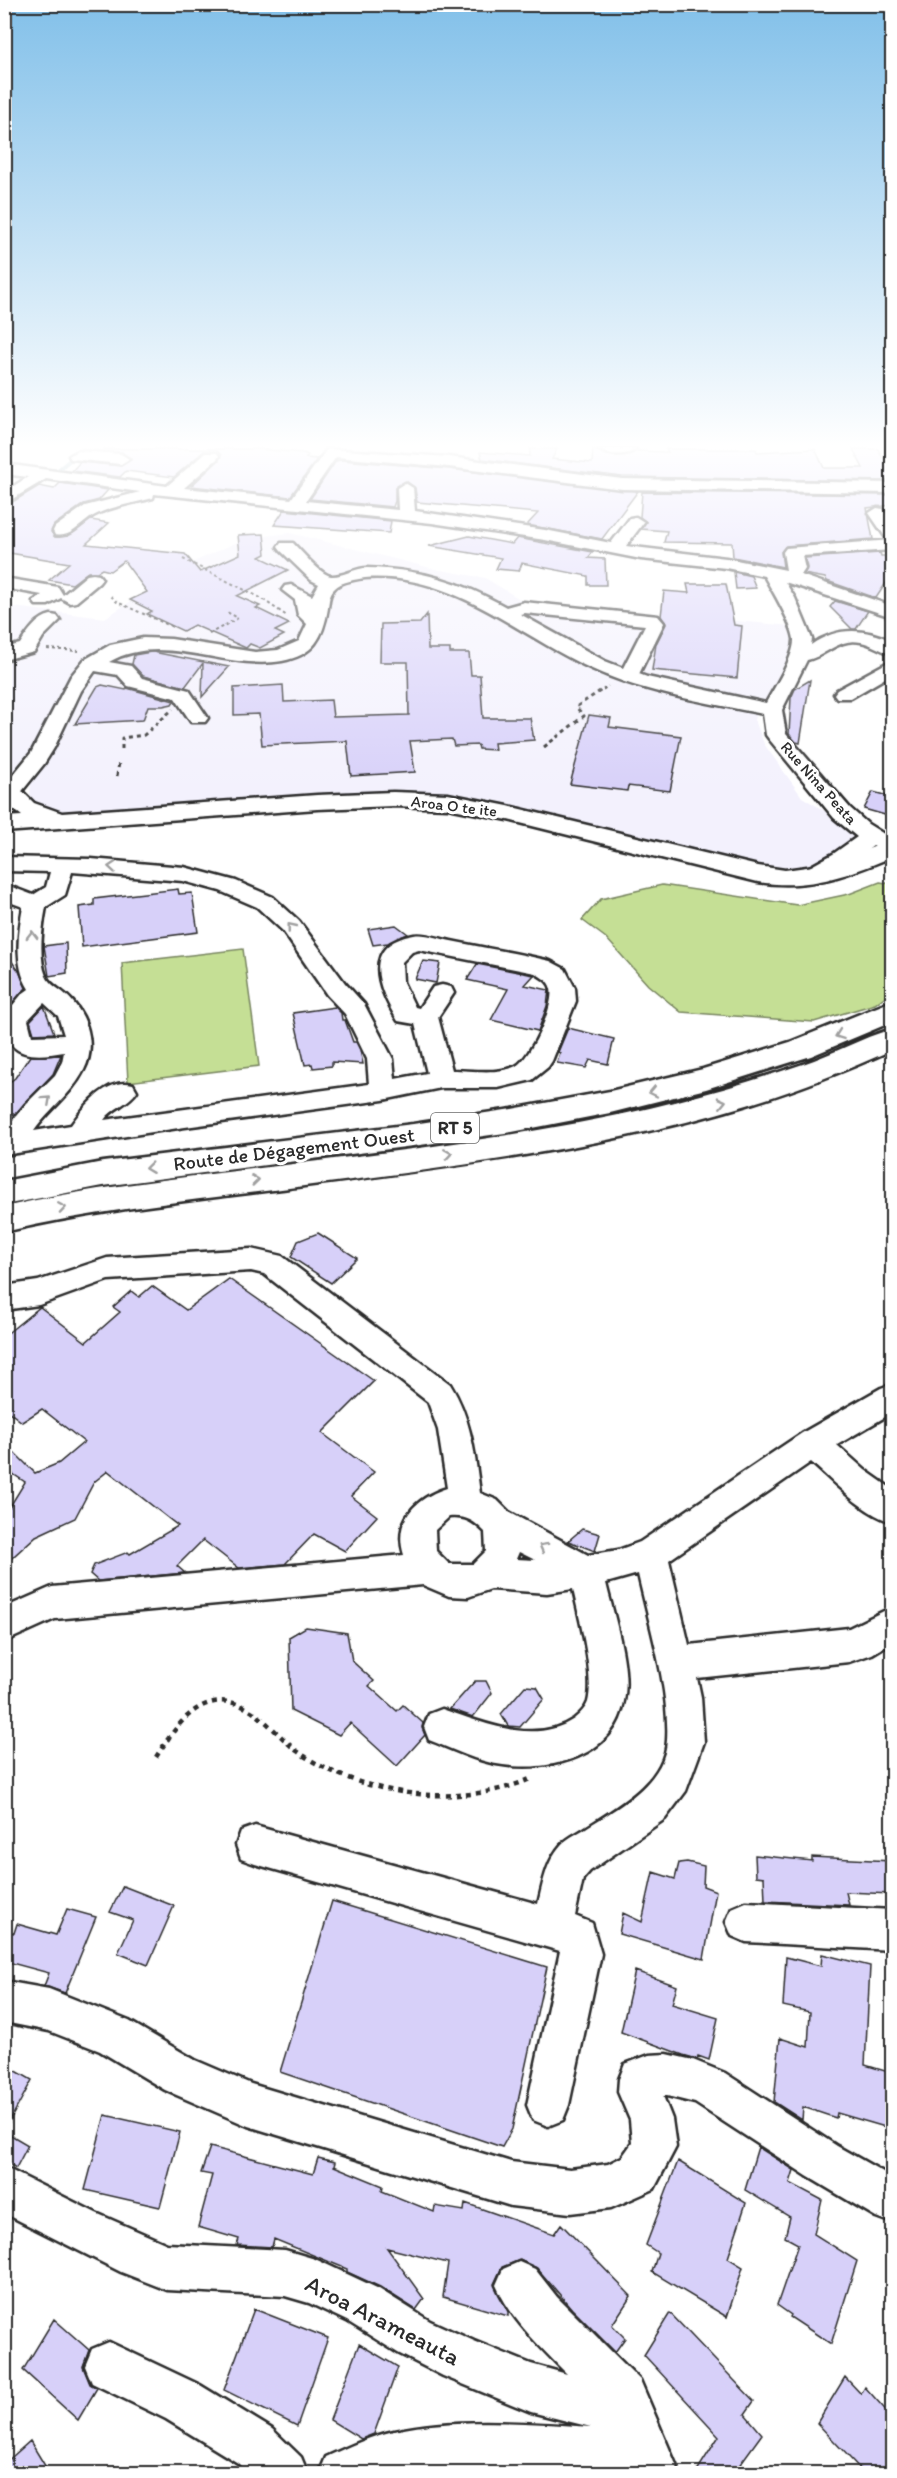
<svg xmlns="http://www.w3.org/2000/svg" width="897" height="2478" viewBox="0 0 897 2478" font-family="Itim,sans-serif">
<style>
.built{fill:#f3f1fd}
.green{fill:#c5df95;stroke:#788560;stroke-width:1.5}
.lines{fill:none;stroke-linecap:round;stroke-linejoin:round}
.stream{stroke:#638f9e;stroke-width:4}
.building{fill:#d7d0f9;stroke:#2b2b2b;stroke-width:1.5}
.minor-casing{stroke:#2b2b2b;stroke-width:5}
.major-casing{stroke:#2b2b2b;stroke-width:5}
.highway-casing{stroke:#2b2b2b;stroke-width:5}
.path-far2{stroke:#2b2b2b;stroke-width:2;stroke-dasharray:3 3;stroke-linecap:butt}
.path-far1{stroke:#2b2b2b;stroke-width:3;stroke-dasharray:4 4;stroke-linecap:butt}
.path{stroke:#2b2b2b;stroke-width:4.5;stroke-dasharray:5 5;stroke-linecap:butt}
.minor{fill:#fff;fill-rule:evenodd}
.major{fill:#fff;fill-rule:evenodd}
.highway{fill:#fff;fill-rule:evenodd}
.oneway{stroke:#a0a0a0}
.labels{text-anchor:middle;dominant-baseline:central;stroke-width:6;stroke-linejoin:round;paint-order:stroke}
.far-street-label{font-size:16px;fill:#2b2b2b;stroke:#fff}
.shield{fill:#fff;stroke:#6b6b6b;stroke-width:1.5}
.shield-label{font-size:18px;font-weight:bold;fill:#2b2b2b}
.street-label{font-size:20px;fill:#2b2b2b;stroke:#fff}
.near-street-label{font-size:24px;fill:#2b2b2b;stroke:#fff}
</style>
<rect width="100%" height="100%" fill="#fff"/>
<filter id="ink" filterUnits="userSpaceOnUse"><feTurbulence type="fractalNoise" baseFrequency=".0167" numOctaves="2"/><feDisplacementMap in="SourceGraphic" scale="12" xChannelSelector="R" yChannelSelector="G"/><feConvolveMatrix kernelMatrix="1 2 1 2 8 2 1 2 1" color-interpolation-filters="sRGB"/></filter>
<g filter="url(#ink)">
<!-- built -->
<path class="built" d="M290,533L435,569L485,578L523,601L791,626L794,652L767,698L759,706L755,720L764,744L802,797L865,836L828,861L792,875L469,799L430,792H366L62,815L36,805L30,794L31,784L5,779V606L105,618L185,566L233,544L249,538Z"/>
<!-- green -->
<path class="green" d="M880,882L892,884V991L875,1004L814,1022L681,1012L648,985L606,938L582,920L601,899L662,885L797,905L849,894Z
M243,949L259,1066L128,1082L122,963Z"/>
<g class="lines">
<!-- stream -->
<path class="stream" d="M52,475L83,449"/>
</g>
<!-- building -->
<path class="building" d="M104,449H257L303,453L308,455L306,458L317,459L290,497L191,486L219,460L221,455L217,451H204L174,477L126,471L120,477L72,471L80,462L121,466L131,460L122,452L104,451Z
M530,449H557L552,459L592,463L593,449L606,455L618,456L637,451L668,452L666,449H756L757,452L815,449L824,468H863L853,449H878L885,462L892,461V481L622,477L482,459L480,452L530,456Z
M341,460L449,469L638,491L602,539L527,525L538,513L417,502L415,488L406,481L395,488V501L393,507L310,499L336,461Z
M60,483L108,490L99,500L84,504L54,525L51,532L55,537L68,536L91,520L109,523L86,544L185,554L200,572L240,554L238,535L264,534L266,554L260,557L288,570L237,596L260,606L256,608L289,624L275,631L284,635L260,648L250,644L246,648L194,625L183,631L147,614L152,611L130,600L147,592L124,561L110,571L102,569L97,572H88L72,584L49,580L69,563L4,552V507L39,486L54,489Z
M642,492L892,495V505L867,508L873,539L786,546L781,552L783,567L733,557L732,543L664,542L667,531L641,529L646,522L640,517Z
M284,510L391,521L389,533L274,525Z
M469,536L512,544L517,538L593,552L588,558L605,559L606,585H588V576L522,563L519,571L496,569L501,558L429,546Z
M880,553L881,556H890L892,574L876,598L827,581L825,578L804,574L807,568L805,558Z
M734,572L751,576L756,588L736,589Z
M687,584H726L734,625L742,626L737,678L652,670L656,644L666,624L661,616L664,591L689,593Z
M835,601L868,611L856,629H852L830,607Z
M427,614L428,649H450V653H469L471,675H480L483,718H530L534,740L494,743L495,750L479,749L478,745L454,746L452,739L410,741L415,772L351,776L347,741L262,745L259,714L234,715V688L283,685L284,702L331,700L333,717L409,715L408,662H380L381,624L420,623Z
M151,652H153L229,667L202,697L203,663L185,687L143,676L132,664L134,655Z
M810,680L800,743L796,742L789,734L791,698L795,689Z
M102,685L126,690L127,688L174,701L172,704L163,706H148L143,720L75,724L97,687Z
M589,715L611,718L609,727L681,736L670,791L628,786L627,791L570,784Z
M873,792L892,797V817L864,809Z
M178,889L179,894L192,893L198,932L82,947L79,907L94,905V899Z
M396,925L408,934L388,943L373,945L368,929Z
M66,943L67,973L49,976L44,946Z
M4,951L19,971L26,988L4,1012Z
M423,961L440,963L436,983L415,979Z
M477,964L534,975L525,985L549,990L547,1006L538,1031L491,1020L508,989L467,980Z
M44,1006L54,1033L34,1034L30,1021Z
M335,1007L341,1013L342,1020H345L353,1042H356L360,1050L363,1064L332,1062V1066L313,1068L312,1064L305,1065L293,1013Z
M568,1028L614,1039L608,1064L590,1060L586,1068L557,1063L560,1053L558,1052Z
M61,1055L53,1074L16,1113L4,1118V1086L15,1078L30,1056Z
M318,1233L357,1258L331,1283L291,1257L298,1241Z
M229,1279L374,1381L322,1433L374,1472L351,1496L377,1516L345,1551L314,1534L285,1564L239,1568L203,1540L177,1566L185,1573L98,1581L90,1574L94,1565L128,1552L130,1554L178,1526L108,1471L94,1482L75,1518L36,1536L4,1565V1516L25,1482L4,1468V1457L15,1453L35,1473L59,1463L84,1442L42,1409L22,1422L4,1408V1336L40,1307L86,1342L120,1312L113,1307L131,1291L139,1297L152,1286L186,1310Z
M582,1529L600,1534L595,1551L568,1541Z
M306,1627L347,1633L352,1661L374,1681L369,1686L397,1711L403,1705L423,1723L422,1728L425,1735L397,1766L350,1723L339,1735L291,1711L289,1637Z
M475,1681H486L492,1693L473,1717L450,1709Z
M525,1686L537,1687L544,1699L520,1727L508,1726L501,1714Z
M755,1855L812,1861V1857L892,1861V1894L846,1892L849,1905L765,1901L764,1877L756,1876Z
M687,1862L704,1866L703,1886L716,1891L704,1959L619,1934L623,1913L642,1922L653,1872L675,1879L679,1863Z
M123,1886L174,1906L148,1965L118,1953L133,1920L110,1912Z
M332,1901L547,1967L512,2129L502,2147L280,2072Z
M67,1909L96,1917L65,1993L44,1986L49,1973L4,1961V1930L14,1933L17,1924L56,1935Z
M822,1954L870,1966L865,2065L892,2073V2129L837,2113L836,2118L803,2107L802,2120L774,2102L780,2038L808,2047L810,2012L783,2006L786,1957L821,1966Z
M635,1971L677,1986L672,2004L718,2018L709,2060L698,2056L697,2059L683,2055L621,2032Z
M4,2064L32,2080L4,2131Z
M105,2115L180,2132L160,2207L85,2190Z
M4,2131L28,2145L16,2168L4,2161Z
M210,2147L313,2174L318,2158L335,2162L334,2166L383,2186L382,2191L434,2212L435,2206L464,2211L465,2203L554,2234L561,2224L631,2296L612,2325L625,2338L615,2352L572,2309L537,2268L520,2260L502,2267L494,2284L508,2312V2316L443,2297L448,2263L387,2248L424,2299L416,2310L380,2287L347,2272V2269L274,2239L272,2247L237,2245L239,2239L198,2227L212,2175L201,2173Z
M758,2147L794,2170L790,2183L822,2200L814,2234L857,2261L831,2344L790,2317L791,2315L777,2305L798,2244L785,2237L790,2217L745,2190Z
M678,2161L746,2203L728,2258L743,2267L727,2317L652,2272L658,2253L646,2245Z
M254,2309L328,2338L297,2426L224,2390Z
M670,2313L754,2401L745,2414L762,2434L733,2474H695L719,2436L644,2355Z
M54,2319L89,2350L83,2367L90,2384L97,2388L78,2420L23,2370Z
M359,2344L398,2367L374,2434L361,2439L330,2420Z
M845,2377L861,2394L865,2387L892,2417V2474H865L817,2423Z
M30,2441L50,2474H4V2464Z"/>
<g class="lines">
<!-- minor casing -->
<g class="minor-casing">
<path id="minor" d="M327,449L449,457L622,479L892,483V493L622,489L449,467L336,457L306,501L398,510L397,488L405,483L413,488L415,511L545,530L611,543L630,518L636,517L644,522L626,546L726,558L786,570L783,552L786,548L892,540V550L802,556L805,569L801,575L892,606V617L785,582L795,598L812,639L811,645C838,626 864,628 892,641V654C881,651 872,644 861,642C839,637 826,656 807,660L782,710L786,734L850,808L868,824L892,839V855L873,846C856,858 825,885 804,880L801,875L804,870L833,854L857,837L834,818L769,739L766,735L763,714C706,702 646,694 592,669C517,635 453,572 365,578C357,579 340,582 335,588C329,593 329,601 328,608C323,638 314,655 282,661C225,671 162,631 109,662L131,666L142,678L189,690L208,718L205,722H191L175,698L128,686L118,675L95,671L81,691L54,748L44,764L19,795L12,797L5,795L4,786L31,753L71,676L84,660L110,645L143,638L171,639L255,652L278,650L299,641L307,624L298,615L295,600L282,590L285,586L291,585L312,596L319,584L311,580L281,551L278,547L281,543H293C301,551 321,575 331,576C342,577 355,568 367,568C420,569 460,581 506,607L524,602L658,616L664,623L639,674L647,677L766,703C774,688 795,656 794,639C792,623 772,590 764,576L726,568L641,559L545,540L432,523L154,494L153,498C135,503 113,506 97,514C83,520 72,539 55,535L53,531L55,527L85,506L140,492L46,479L4,504V492L28,477L4,474V464L167,486L205,453H217L219,456L217,459L184,488L291,499ZM525,613L645,625L623,668L605,661L520,614Z
M599,449H636C628,456 607,456 599,449Z
M77,451L121,454L129,459L121,464L71,459L69,456Z
M877,508L883,509L892,523V539L886,538L869,513Z
M93,574L99,575L102,579L99,583L76,602L70,603L61,598L48,605H36L33,601L42,595L4,588V578L58,587L63,595L87,575Z
M51,615L57,616L60,620L43,637L34,652L4,660V648L20,644C28,632 37,618 51,615Z
M892,660V674L851,698H837L834,694L837,690Z
M4,857L91,859L184,867L236,881L273,897L299,921L345,983L364,1004L393,1059L395,1079L427,1073L415,1024L398,1021C378,989 360,944 414,935C425,933 440,939 451,941C484,948 518,953 550,961L565,969L575,988L576,1001L552,1061L548,1067L532,1080L498,1088H441L383,1100L185,1127L4,1155V1131L25,1105L55,1075L62,1062L64,1052C30,1058 4,1057 4,1016L22,994L29,989C14,966 18,934 23,907L4,900V884L33,895L46,887L50,872L4,871ZM72,872L183,881L220,891L257,907L283,931L327,995L345,1014L367,1059L369,1084L104,1120C112,1108 129,1104 137,1091L133,1084C107,1077 85,1106 71,1125L34,1131C50,1109 72,1094 84,1070C97,1045 87,1013 66,995C60,989 50,985 46,976C38,956 42,928 46,907L65,895ZM419,950L535,973C542,978 549,980 551,989C555,1005 531,1058 516,1066C499,1075 470,1070 452,1070L438,1017L454,993L451,987L442,985L433,987L419,1008L415,1007L403,982L402,962L412,952ZM44,1003L58,1016L64,1035L32,1036L28,1020Z
M251,1249L282,1256L450,1384C471,1417 475,1455 480,1493L497,1500L509,1512L588,1555L618,1550L640,1542L802,1433L881,1388L892,1384V1413L837,1445L865,1470L892,1489V1522C862,1513 835,1483 811,1462L669,1560L689,1645L849,1628L892,1607V1642L872,1654L849,1662L697,1678L701,1697L704,1742L686,1791L665,1819L590,1871L583,1879L575,1916L592,1923L601,1954L569,2105L563,2120L548,2126L533,2120L527,2105L560,1951L255,1864L241,1859L236,1845L241,1831L255,1826L538,1904C543,1884 546,1862 561,1845C566,1839 576,1834 583,1830C615,1809 665,1784 667,1740C670,1690 649,1624 638,1574L606,1583C614,1617 631,1668 624,1701C614,1757 551,1772 503,1765C478,1762 452,1749 429,1740L424,1727L429,1714L442,1709C482,1722 534,1746 574,1719C579,1715 586,1708 588,1702C595,1675 579,1617 573,1589L547,1593L491,1589L468,1597L449,1596L423,1585L55,1619L4,1642V1608L52,1587L404,1555C393,1520 416,1498 447,1488L438,1430L428,1402L264,1274L251,1271L108,1280L39,1305L4,1310V1286L38,1281L107,1258ZM449,1517C466,1516 473,1520 485,1532L486,1551L473,1564H449L436,1551L435,1530ZM519,1552L535,1560L516,1559Z
M746,1902L892,1910V1950L746,1942L732,1936L726,1922L732,1908Z
M4,1981L49,1989L129,2021L195,2060L251,2084L511,2162L570,2169L608,2164L622,2157L632,2143L630,2120L618,2092L619,2079L625,2064L649,2055L667,2054L693,2060L725,2073L837,2146L892,2177V2223L876,2217L807,2176L695,2103L667,2096H663L672,2119L676,2147L654,2189L611,2208L570,2213L511,2206L248,2126L165,2090L100,2051L49,2031L4,2022Z
M4,2167L96,2213L167,2244L285,2250L315,2259L379,2289L430,2321L474,2341L531,2364L567,2374C541,2347 511,2320 496,2285L503,2269L519,2262L535,2269L557,2297L640,2380L680,2474H319L326,2457C348,2447 371,2436 394,2431C458,2417 527,2423 591,2427L531,2412L443,2376L398,2353L347,2321L309,2303L285,2296L167,2290L121,2272L4,2213Z
M109,2342L200,2385L272,2429L301,2457L308,2474H249L238,2463L166,2419L92,2383L85,2366L92,2349Z"/>
</g>
<!-- major casing -->
<g class="major-casing">
<path id="major" d="M4,781L15,784L34,803L62,813L317,795L393,792L448,794L508,806L758,866L785,870L829,864L892,840V857C846,876 809,890 758,882L508,820L448,808L393,806L317,809L4,832V817L22,816L4,802Z"/>
</g>
<!-- highway casing -->
<g class="highway-casing">
<path id="highway" d="M892,1001V1022L811,1056L706,1089L610,1113L512,1132L413,1146L103,1186L4,1205V1181L103,1162L413,1124L512,1109L610,1091L703,1069L790,1042Z
M892,1029V1050C845,1071 797,1090 747,1105C606,1148 458,1166 312,1185C209,1199 105,1208 4,1232V1207C86,1188 169,1179 252,1169C361,1156 470,1143 578,1123C654,1109 729,1089 803,1064C833,1054 861,1038 892,1029Z"/>
</g>
<!-- path-far2 -->
<path class="path-far2" d="M183,559L259,597L287,616
M111,596L117,602L175,628
M209,634L238,618L225,611
M47,649L79,651
M598,693L608,686"/>
<!-- path-far1 -->
<path class="path-far1" d="M544,747L584,716L576,707L600,691
M122,749V738L144,735L173,709
M117,776L119,762"/>
<!-- path -->
<path class="path" d="M156,1757C170,1736 187,1707 214,1702C249,1696 273,1732 297,1751C359,1796 462,1810 532,1778"/>
<!-- minor -->
<use href="#minor" class="minor"/>
<!-- major -->
<use href="#major" class="major"/>
<!-- highway -->
<use href="#highway" class="highway"/>
</g>
<!-- one-way arrows -->
<defs><path id="oneway-chevron" d="M-2-3.5L2.5 0L-2 3.5" fill="none" stroke-width="1.6" stroke-linecap="round" stroke-linejoin="round" transform="scale(1.5)"/></defs>
<g class="oneway">
<use href="#oneway-chevron" transform="translate(112 867) rotate(-175)"/>
<use href="#oneway-chevron" transform="translate(291 927) rotate(-129)"/>
<use href="#oneway-chevron" transform="translate(32 935) rotate(-90)"/>
<use href="#oneway-chevron" transform="translate(839 1035) rotate(160)"/>
<use href="#oneway-chevron" transform="translate(653 1092) rotate(168)"/>
<use href="#oneway-chevron" transform="translate(47 1100) rotate(-42)"/>
<use href="#oneway-chevron" transform="translate(722 1102) rotate(-13)"/>
<use href="#oneway-chevron" transform="translate(448 1154) rotate(-9)"/>
<use href="#oneway-chevron" transform="translate(149 1168) rotate(173)"/>
<use href="#oneway-chevron" transform="translate(255 1180) rotate(-7)"/>
<use href="#oneway-chevron" transform="translate(62 1208) rotate(-9)"/>
<use href="#oneway-chevron" transform="translate(543 1547) rotate(-151)"/>
</g>
</g>
<!-- sky -->
<linearGradient id="sky" x2="0" y2="1"><stop stop-color="#82c0e9"/><stop offset="0.56" stop-color="#fff"/><stop offset="1" stop-color="#fff" stop-opacity="0"/></linearGradient>
<rect width="897" height="795" fill="url(#sky)"/>
<g class="labels">
<!-- far-street labels -->
<g class="far-street-label">
<text transform="translate(819 783) rotate(48)">Rue Nina Peata</text>
<text transform="translate(454 806) rotate(7)">Aroa O te ite</text>
</g>
<!-- shield labels -->
<rect class="shield" x="431" y="1113" width="48" height="30" rx="4.5"/>
<g class="shield-label">
<text x="455" y="1128">RT 5</text>
</g>
<!-- street labels -->
<g class="street-label">
<text transform="translate(294 1149) rotate(-7)">Route de Dégagement Ouest</text>
</g>
<!-- near-street labels -->
<g class="near-street-label">
<text transform="translate(383 2320) rotate(27)">Aroa Arameauta</text>
</g>
</g>
<!-- margin -->
<rect width="897" height="2478" fill="none" stroke="#fff" stroke-width="24"/>
<rect x="12" y="12" width="873" height="2454" fill="none" stroke="#2b2b2b" stroke-width="2" filter="url(#ink)"/>
</svg>
